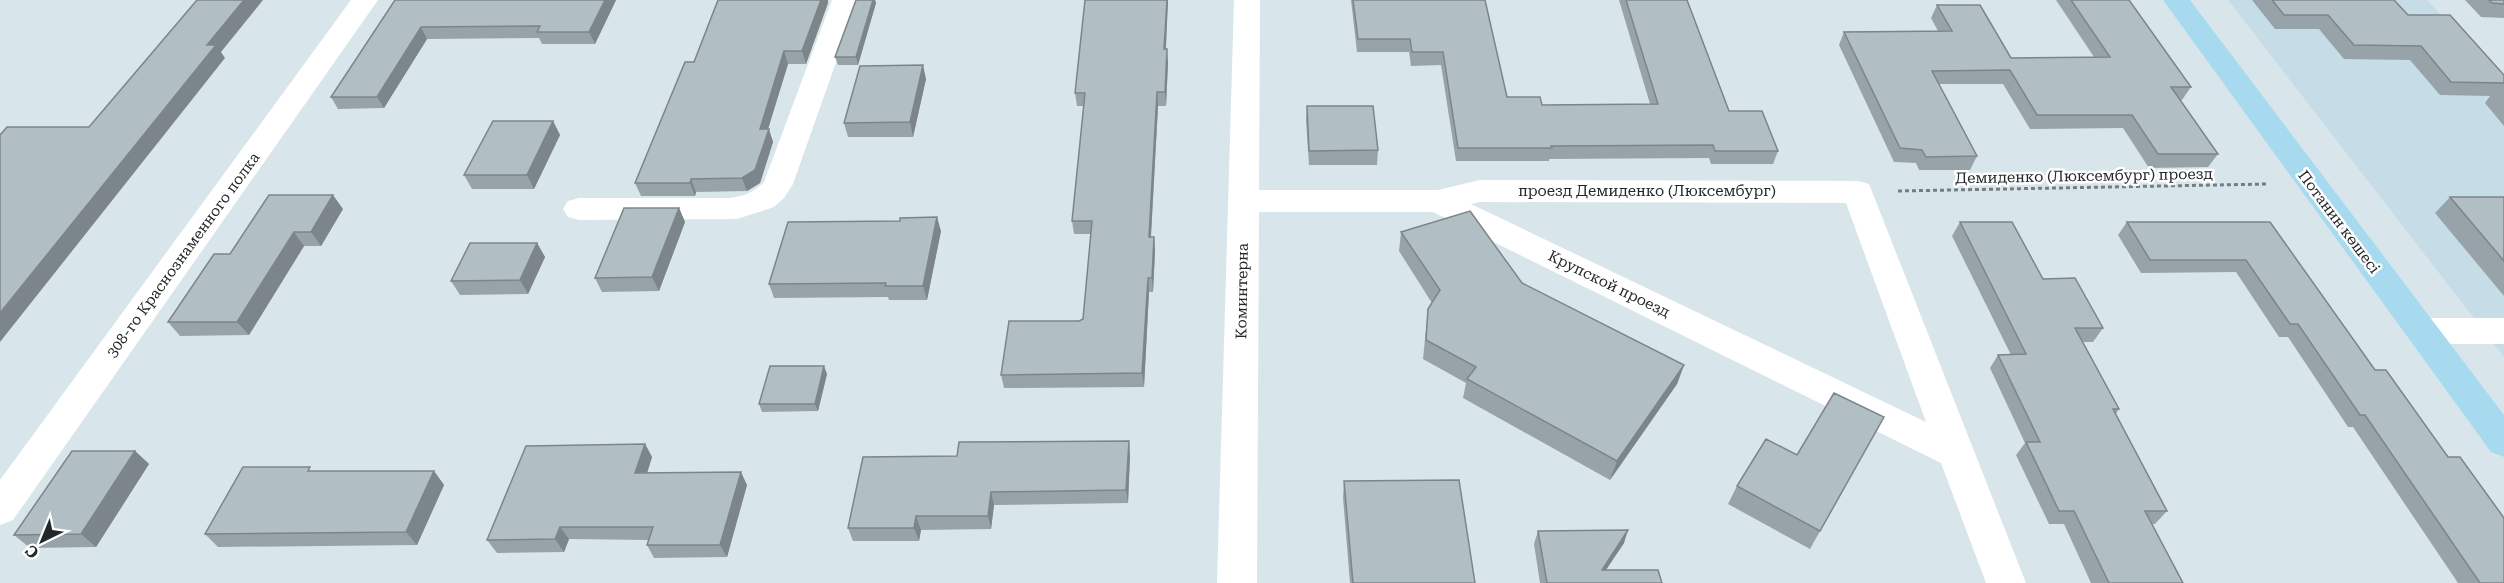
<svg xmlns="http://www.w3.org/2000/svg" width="2504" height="583" viewBox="0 0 2504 583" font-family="'Roboto Serif',serif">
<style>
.built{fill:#c6dce6}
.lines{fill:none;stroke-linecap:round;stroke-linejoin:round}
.path{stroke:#747d81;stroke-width:3;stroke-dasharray:4 3;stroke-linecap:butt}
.minor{fill:#fff;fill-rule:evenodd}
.major{fill:#a7daef;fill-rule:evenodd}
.wall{fill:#98a3a9}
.shaded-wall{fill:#7c8589}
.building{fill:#b1bec4;stroke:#7c8589;stroke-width:1.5}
.labels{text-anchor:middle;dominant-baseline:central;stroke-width:5;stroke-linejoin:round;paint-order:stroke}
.street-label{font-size:15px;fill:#222729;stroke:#fff}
</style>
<rect width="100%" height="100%" fill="#d8e6ec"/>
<!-- built -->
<path class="built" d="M2228,0H2427L2504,82V357Z"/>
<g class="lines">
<!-- path -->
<path class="path" d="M1898,191L2268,184"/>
<!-- minor -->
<path class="minor" d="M351,0H378L13,520L0,525V480Z
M832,0H858L793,184L784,198L774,207L737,219L579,220L568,217L563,209L568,201L579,198H729C744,196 753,193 764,182Z
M1234,0H1260L1259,190H1438L1480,180L1858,181L1869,184L2026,583H1986L1941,463L1433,212H1259L1257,583H1217ZM1480,202L1846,203L1926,422L1471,204Z
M2422,318H2504V344H2422L2410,340L2405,331L2410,322Z"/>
<!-- major -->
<path class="major" d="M2163,0H2190L2504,415V457L2491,452Z"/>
</g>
<!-- wall -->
<path class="wall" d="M395,0H616L595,44H542L539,38L427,39L384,108L338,109L331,97Z
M718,0H828V3L806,64H788L768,129L773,142L760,183L747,191L696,192L695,196H641L635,183L694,62Z
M856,0H875L876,3L858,65H838L835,57Z
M1085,0H1168L1166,49L1168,63L1166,106H1158L1151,237H1154L1155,251L1153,292H1149L1144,387L1004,388L1001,375L1083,319L1091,234H1074L1072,221L1084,106H1077L1075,93Z
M1351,0H1485L1507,97L1542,105L1650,104L1619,0H1687L1729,111L1778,151L1773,164H1711L1709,158L1549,159V161H1456L1441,65L1411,66L1409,52H1357Z
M2056,0H2129L2191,87L2182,100H2180L2218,154L2208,167L2149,168L2123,128L2030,129L2003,84H1939L1977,156L1970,170H1919L1916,163L1894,162L1839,45L1844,32L1938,31L1931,18L1937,5L2011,58L2094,57Z
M2252,0H2394L2408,15L2504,75V126L2485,103L2490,96L2440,95L2410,60L2344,59L2319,29H2275Z
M2465,0H2504V18L2481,17Z
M926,79L913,137H848L844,123Z
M1307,106L1378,150L1377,165H1309L1306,120Z
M553,121L560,135L534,189H472L464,175Z
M2450,197H2504V296L2435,213Z
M679,208L685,222L659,291L602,292L595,278Z
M343,209L321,246H304L249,335L180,336L168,322L230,254Z
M1960,222L2043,279L2103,328L2093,342H2083L2119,409L2116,414L2167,511L2155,524H2152L2183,583H2091L2064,524H2049L2016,455L2025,443L1990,368L1998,355H2011L1952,236Z
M2127,222H2270L2504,583H2458L2353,427H2348L2288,337H2279L2236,272L2141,273L2118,235Z
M941,231L927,300H889L888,297L774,298L769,284Z
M1401,232L1522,283L1684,365L1677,384L1610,480L1463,398L1466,383L1423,359L1428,309L1432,303L1399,251Z
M537,243L545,257L528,294L460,295L451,281Z
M827,374L818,411L762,412L759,404Z
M1884,417L1810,549L1728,504L1737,486L1797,455Z
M645,444L652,457L647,473L747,485L727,557L654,558L647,545L649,540L569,539L564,552L497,553L487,540Z
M135,451L149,464L96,547L30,548L14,535Z
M1130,455L1128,503L994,505L991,529L921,530L919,541H853L848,528Z
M314,471H434L444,485L417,545L218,547L205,534Z
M1344,481L1475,583H1350L1343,498Z
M1538,531L1624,543L1606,570L1662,583H1540L1534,544Z"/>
<!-- shaded-wall -->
<path class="shaded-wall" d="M244,0H263L221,52L225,58L0,342V313L207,45Z
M605,0H616L595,44L589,32Z
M821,0H828V3L806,64L802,51Z
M873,0H875L876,3L858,65L856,57Z
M1167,0H1168L1165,63L1164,49Z
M421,27L427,39L384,108L377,97Z
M1167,49L1168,63L1166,106L1165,92Z
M784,51L788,64L764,142L760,129Z
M923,65L926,79L913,137L910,122Z
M1157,92L1158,106L1150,251L1149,237Z
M553,121L560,135L534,189L527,175Z
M769,129L773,142L760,183L747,191L742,178Z
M691,179L696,192L695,196L690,183Z
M333,195L343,209L321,246L311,232Z
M679,208L685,222L659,291L652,277Z
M937,217L941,231L927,300L923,286Z
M294,232L304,246L249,335L237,322Z
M1154,237L1155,251L1153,292L1152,278Z
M537,243L545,257L528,294L520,280Z
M1148,278L1149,292L1144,387L1142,373Z
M1684,365L1677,384L1610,480L1617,461Z
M824,366L827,374L818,411L815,404Z
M1129,441L1130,455L1128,503L1126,490Z
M645,444L652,457L643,486L635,473Z
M135,451L149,464L96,547L81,534Z
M434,471L444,485L417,545L406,532Z
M741,472L747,485L727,557L720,545Z
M991,492L994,505L991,529L988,516Z
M916,516L921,530L919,541L914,528Z
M560,527L569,539L564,552L555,539Z
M1628,530L1624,543L1597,583L1602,570Z"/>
<!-- building -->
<path class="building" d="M197,0H244L207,45H216L0,313V135L7,127H89Z
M395,0H605L589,32H537L540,26L421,27L377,97H331Z
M718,0H821L802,51H784L760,129H769L755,170L742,178L691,179L690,183H635L685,62H694Z
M856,0H873L856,57H835Z
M1085,0H1167L1164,49H1167L1165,92H1157L1149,237H1154L1152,278H1148L1142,373L1001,375L1009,321H1079L1083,319L1092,221H1072L1085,93H1075Z
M1353,0H1485L1507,97H1540L1542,105L1658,104L1626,0H1687L1729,111H1762L1778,151H1715L1713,145L1551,146L1552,148H1458L1443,52H1412L1410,39H1358Z
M2071,0H2129L2191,87H2171L2218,154H2158L2132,115H2037L2010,70L1932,71L1977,156L1926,157L1922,150L1900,148L1844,32L1952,31L1937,5H1980L2011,58L2110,57Z
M2272,0H2394L2408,15H2450L2504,75V83L2451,82L2421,46L2354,45L2328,15H2284Z
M2489,0H2504V4L2492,3Z
M923,65L910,122L844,123L860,66Z
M1307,106H1373L1378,150L1309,151Z
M493,121H553L527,175H464Z
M269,195H333L311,232H294L237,322H168L214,254H230Z
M2450,197H2504V261Z
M624,208H679L652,277L595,278Z
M1470,211L1522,283L1684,365L1617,461L1467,379L1476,367L1426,340L1428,309L1440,290L1401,232Z
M937,217L923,286H885L886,283L769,284L788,222L900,221V218Z
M1960,222H2012L2043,279L2075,278L2103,328H2075L2119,409H2113L2167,511H2145L2183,583H2109L2074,511H2059L2026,442H2040L1998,355L2026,354Z
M2127,222H2270L2375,370H2386L2448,457H2460L2504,518V583H2480L2365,415H2360L2298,324H2290L2246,260H2150Z
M470,243H537L520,280L451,281Z
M770,366H824L815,404H759Z
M1834,393L1884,417L1820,531L1737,486L1766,439L1797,455Z
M1129,441L1126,490L991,492L988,516H916L914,528H848L863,457L957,456L959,442Z
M645,444L635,473L741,472L720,545H647L653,527H560L555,539L487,540L526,446Z
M72,451H135L81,534L14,535Z
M243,467H310L308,471H434L406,532L205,534Z
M1459,480L1475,583H1353L1344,481Z
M1628,530L1602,570H1658L1662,583H1547L1538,531Z"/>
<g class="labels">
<!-- street labels -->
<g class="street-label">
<text transform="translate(2084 176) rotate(-1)">Демиденко (Люксембург) проезд</text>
<text x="1647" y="191">проезд Демиденко (Люксембург)</text>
<text transform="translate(2339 222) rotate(53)">Потанин көшесі</text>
<text transform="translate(183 255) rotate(-54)">308-го Краснознаменного полка</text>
<text transform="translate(1609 284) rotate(26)">Крупской проезд</text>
<text transform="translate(1242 291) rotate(-89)">Коминтерна</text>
</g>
</g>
<!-- north arrow -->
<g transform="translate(42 541) rotate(223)" stroke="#ffffff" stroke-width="4.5" paint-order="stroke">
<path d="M0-4.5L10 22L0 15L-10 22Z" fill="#222729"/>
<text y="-9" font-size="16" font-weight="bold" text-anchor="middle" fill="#222729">С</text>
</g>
</svg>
